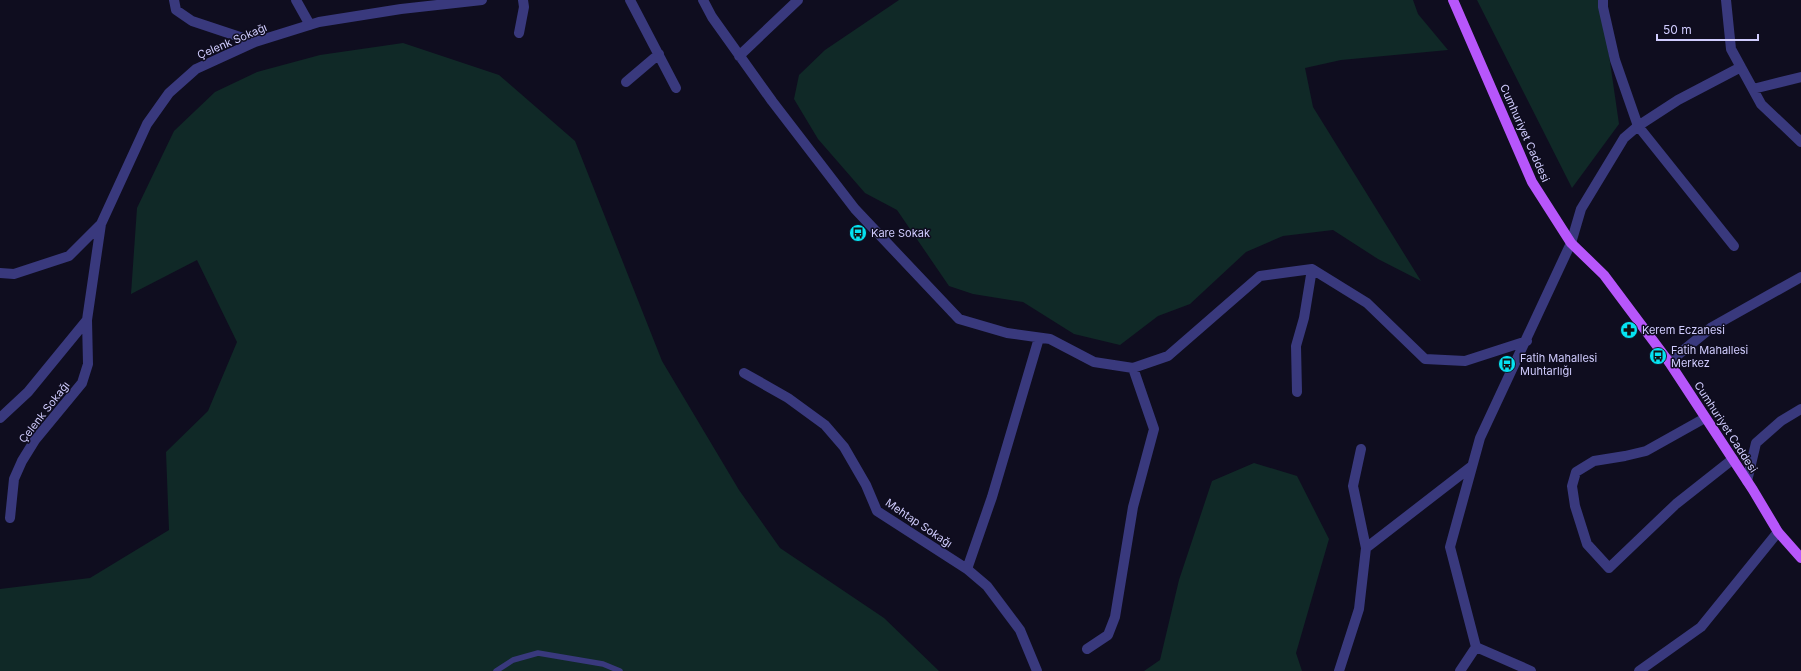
<svg xmlns="http://www.w3.org/2000/svg" width="1801" height="671" viewBox="0 0 1801 671" font-family="Inter,sans-serif">
<style>
.green{fill:#102927}
.lines{fill:none;stroke-linecap:round;stroke-linejoin:round}
.lane{stroke:#39397d;stroke-width:5.5}
.street{stroke:#39397d;stroke-width:10}
.primary{stroke:#b756fb;stroke-width:10}
.labels{text-anchor:middle;dominant-baseline:central;stroke-width:3;stroke-linejoin:round;paint-order:stroke}
.street-label{font-size:11px;fill:#d0ccfe;stroke:#0f0d1f}
.poi-label{font-size:11px;fill:#d0ccfe;stroke:#0f0d1f;text-anchor:start}
</style>
<rect width="100%" height="100%" fill="#0f0d1f"/>
<!-- green -->
<path class="green" d="M899,0H1413L1418,14L1448,50L1341,60L1305,68L1313,107L1421,281L1378,259L1333,230L1283,236L1246,252L1190,304L1158,316L1120,345L1074,334L1023,302L973,294L949,286L897,210L865,193L818,139L794,99L799,75L825,50Z
M1477,0H1601L1619,124L1572,188Z
M403,43L499,75L575,141L662,361L739,490L780,548L884,618L939,671H0V589L90,578L169,530L166,452L208,411L237,342L197,260L131,294L137,208L174,131L215,92L257,72L320,55Z
M1254,463L1297,476L1329,539L1296,653L1302,671H1144L1160,660L1179,580L1212,481Z"/>
<g class="lines">
<!-- lane -->
<path class="lane" d="M496,671L513,660L538,653L603,664L620,671"/>
<!-- street -->
<path class="street" d="M174,0L176,10L192,21L255,42
M296,0L310,25
M630,0L676,88
M703,0L712,17L772,101L855,209L959,319L1007,333L1050,339L1094,362L1133,368L1168,356L1260,276L1312,269L1367,303L1425,359L1465,361L1527,341
M1603,0V7L1615,60L1638,126L1734,246
M1726,0L1731,49L1761,104L1801,142
M519,33L524,7L523,0
M739,56L798,0
M626,82L659,54
M1753,89L1801,77
M0,273L14,274L69,256L101,224L147,124L169,93L196,69L255,42L319,22L401,9L482,0
M1669,362L1712,327L1801,277
M744,373L788,398L825,425L844,447L866,485L877,511L967,569L987,586L1020,630L1037,671
M1297,392L1296,346L1304,318L1312,269
M0,418L28,392L87,320L101,224
M1705,418L1646,451L1625,456L1594,461L1576,472L1572,486L1575,506L1587,544L1609,568L1676,504L1733,459
M1747,481L1756,443L1781,421L1801,409
M10,518L14,479L22,461L35,440L82,383L88,364L87,320
M1366,548L1472,466
M967,569L992,497L1039,338
M1476,647L1531,671
M1087,649L1108,635L1115,617L1133,507L1154,429L1133,368
M1339,671L1359,609L1366,548L1353,486L1361,449
M1460,671L1476,647L1450,547L1480,438L1571,243L1581,209L1624,138L1638,126L1678,100L1741,67
M1639,671L1701,627L1778,532"/>
<!-- primary -->
<path class="primary" d="M1453,0L1532,182L1571,243L1604,275L1669,362L1753,490L1778,532L1801,558"/>
</g>
<!-- icons -->
<defs>
<g id="bus-disc" transform="scale(0.9)"><circle r="9.5" fill="#05e2f1" stroke="#0f0d1f"/><path d="M-5-6H5V4H4V6H2V4H-2V6H-4V4H-5ZM-3.5-4V0h7V-4ZM-3.5 1.2v1.5H-2V1.2ZM2 1.2v1.5H3.5V1.2Z" fill="#111"/></g>
<g id="pharmacy-disc" transform="scale(0.9)"><circle r="9.5" fill="#05e2f1" stroke="#0f0d1f"/><path d="M-2-6h4v4h4v4h-4v4h-4v-4h-4v-4h4Z" fill="#111"/></g>
</defs>
<g fill-rule="evenodd">
<use href="#bus-disc" x="858" y="233"/>
<use href="#pharmacy-disc" x="1629" y="330"/>
<use href="#bus-disc" x="1658" y="356"/>
<use href="#bus-disc" x="1507" y="364"/>
</g>
<g class="labels">
<!-- street labels -->
<g class="street-label">
<text transform="translate(232 41) rotate(-23)">Çelenk Sokağı</text>
<text transform="translate(1525 133) rotate(66)">Cumhuriyet Caddesi</text>
<text transform="translate(44 412) rotate(-52)">Çelenk Sokağı</text>
<text transform="translate(1726 427) rotate(57)">Cumhuriyet Caddesi</text>
<text transform="translate(919 523) rotate(34)">Mehtap Sokağı</text>
</g>
<!-- poi labels -->
<g class="poi-label">
<text x="871" y="233">Kare Sokak</text>
<text x="1642" y="330">Kerem Eczanesi</text>
<text x="1671" y="350">Fatih Mahallesi<tspan x="1671" dy="13">Merkez</tspan></text>
<text x="1520" y="358">Fatih Mahallesi<tspan x="1520" dy="13">Muhtarlığı</tspan></text>
</g>
</g>
<!-- scale -->
<path d="M1657 34v6h101v-6" fill="none" stroke="#d0ccfe" stroke-width="2"/>
<text x="1663" y="34" font-size="12" fill="#d0ccfe" stroke="#0f0d1f" stroke-width="3" paint-order="stroke">50 m</text>
</svg>
